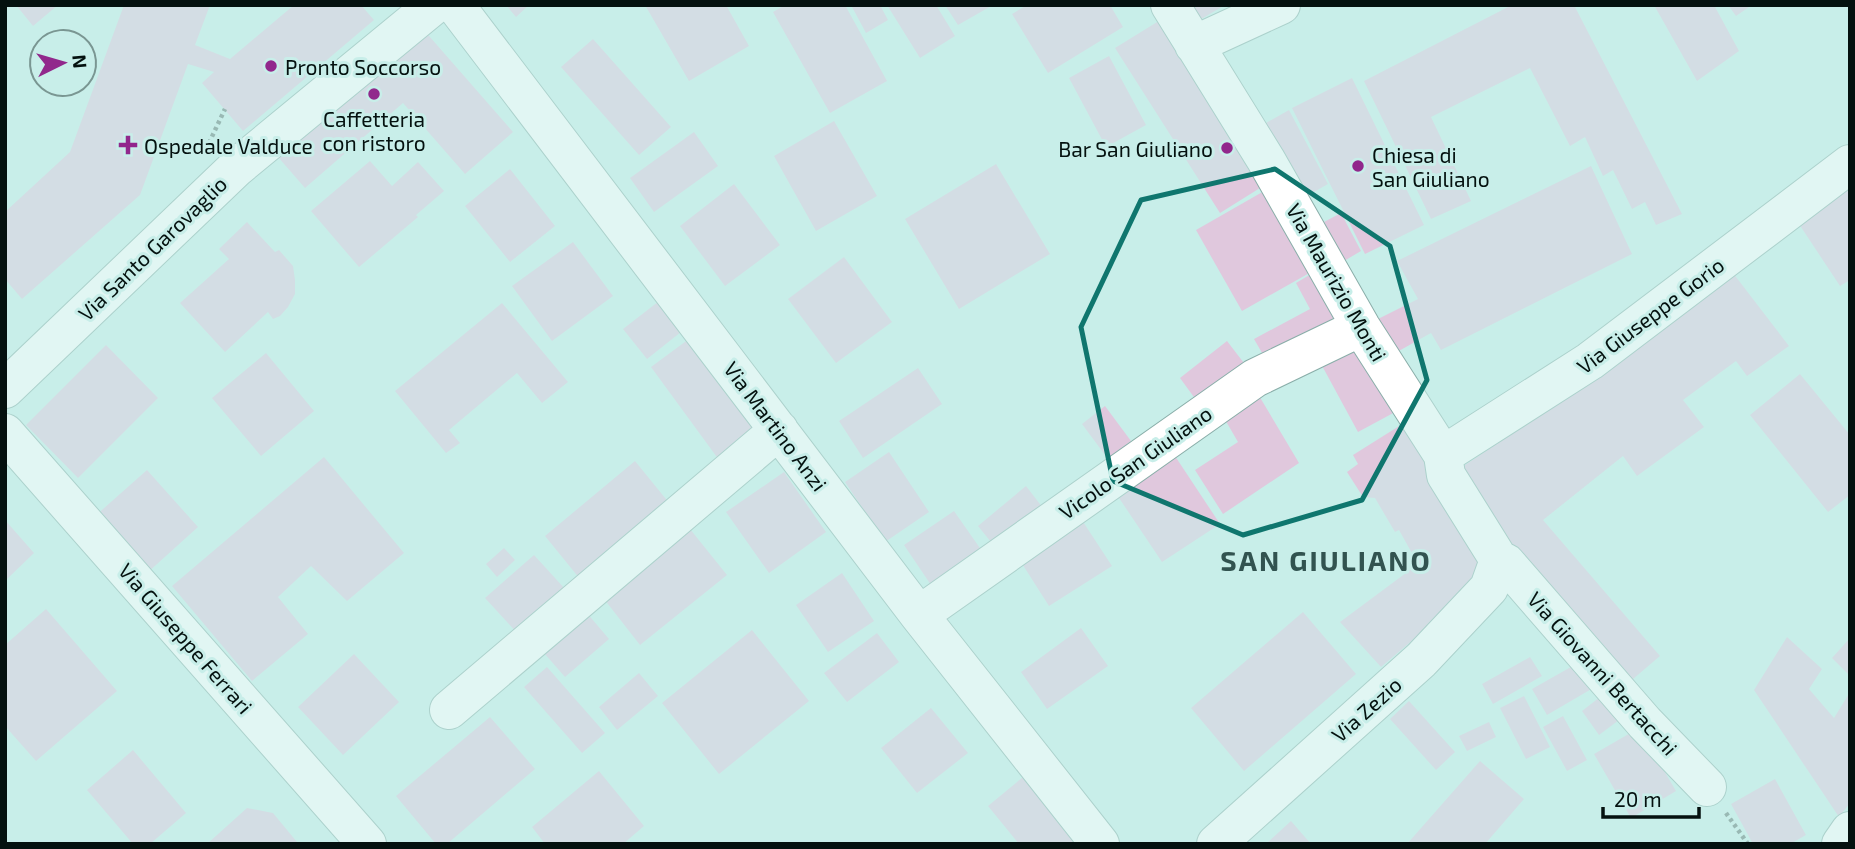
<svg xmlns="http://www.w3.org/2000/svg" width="1855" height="849" viewBox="0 0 1855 849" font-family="'Exo 2',sans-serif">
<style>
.building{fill:#e0c8dd}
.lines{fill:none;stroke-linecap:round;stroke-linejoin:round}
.minor-casing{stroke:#8aaea9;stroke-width:40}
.path{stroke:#5f7874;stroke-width:4.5;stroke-dasharray:3.5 3.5;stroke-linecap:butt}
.minor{stroke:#fff;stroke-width:38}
.marked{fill:none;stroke:#0f766e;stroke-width:5;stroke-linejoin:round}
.poi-dot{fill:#91288c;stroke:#c8eee9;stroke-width:2.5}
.labels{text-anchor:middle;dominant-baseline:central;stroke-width:6;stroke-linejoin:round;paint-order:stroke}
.poi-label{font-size:21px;fill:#04110f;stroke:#c8eee9;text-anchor:start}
.street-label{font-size:21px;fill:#04110f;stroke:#c8eee9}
.district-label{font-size:28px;font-weight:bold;letter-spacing:2px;fill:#325350;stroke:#c8eee9}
</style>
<rect width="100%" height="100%" fill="#c8eee9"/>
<!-- building -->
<path class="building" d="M16,5H58L33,26Z
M124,5H210L195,45L230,59L294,5H361L374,20L243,131L202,83L214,72L188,64L140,195L22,299L5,279V212L70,152Z
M506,5H529L516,17Z
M645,5H726L749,46L689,81Z
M785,5H845L887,81L830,113L773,12Z
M851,5H880L888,20L866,33Z
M887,5H936L955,36L920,58Z
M945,5H993L958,25Z
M1027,5H1110L1123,27L1048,73L1012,14Z
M1179,5H1225L1191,25Z
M1512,5H1574L1682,214L1656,225L1645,202L1632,209L1613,170L1603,176L1585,137L1570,146L1530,68L1431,117L1471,201L1431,219L1364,81Z
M1654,5H1714L1739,51L1697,81Z
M1728,5H1752L1736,16Z
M1162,19L1268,183L1220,213L1115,48Z
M423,29L513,132L465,174L403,103L305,188L278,157Z
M593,39L671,127L639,155L561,67Z
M1109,56L1146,125L1106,147L1069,78Z
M1352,78L1424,225L1365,254L1292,108Z
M1289,110L1328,184L1305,197L1266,123Z
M834,121L877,196L816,231L774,156Z
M694,132L718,166L654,212L630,178Z
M370,161L392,186L418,162L444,191L416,215L418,217L359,267L311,211Z
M996,164L1050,254L959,309L905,219Z
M1591,166L1632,254L1441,350L1431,333L1397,352L1378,319L1418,299L1397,261Z
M510,169L555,226L510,262L465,206Z
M734,184L780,245L725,286L680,226Z
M1850,185V280L1840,286L1797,221Z
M1273,186L1320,267L1242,311L1196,230Z
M1341,213L1361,251L1344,261L1324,222Z
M247,222L275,252L279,250L293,266L295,280V294L288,307L280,316L273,319L268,312L225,352L180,303L229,259L219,249Z
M573,242L613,296L552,341L512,286Z
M844,257L892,322L836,363L788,299Z
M1321,268L1351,324L1269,365L1254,339L1310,309L1296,283Z
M1733,273L1789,346L1747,376L1736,361L1683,400L1704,427L1637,476L1623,456L1543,520L1660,656L1626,685L1510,549L1456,471L1575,392Z
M663,298L686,328L647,359L623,329Z
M502,303L568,382L542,403L517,373L449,430L460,443L446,453L395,391Z
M697,333L765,426L719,460L651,367Z
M1227,341L1247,367L1199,404L1180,378Z
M1359,341L1397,411L1358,432L1320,362Z
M106,345L158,398L78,478L26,425Z
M266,353L314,411L261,456L212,398Z
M918,368L942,404L863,458L839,421Z
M1800,374L1850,435V495L1828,512L1750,415Z
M1255,389L1299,463L1223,514L1195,470L1238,442L1220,411Z
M1105,406L1131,441L1108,459L1082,424Z
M1404,423L1482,563L1474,588L1381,667L1340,622L1418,564L1399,530L1395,532L1375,498L1363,497L1347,472L1358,464L1353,455Z
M889,452L929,512L885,542L845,482Z
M1173,453L1220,524L1162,562L1115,492Z
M324,457L404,553L347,601L311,566L278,597L308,634L252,681L172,586Z
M635,461L670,504L580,579L545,536Z
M147,470L198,527L146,574L94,517Z
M784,472L826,532L769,573L726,512Z
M1026,486L1043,508L995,547L978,526Z
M954,511L982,551L931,585L904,545Z
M1076,511L1112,566L1049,606L1014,551Z
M5,520L34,553L5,581Z
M690,529L727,575L640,645L604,599Z
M504,548L515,560L497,577L486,564Z
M534,555L566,590L518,634L485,598Z
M842,573L874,621L828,652L796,605Z
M581,606L609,639L565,677L537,645Z
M46,609L117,691L36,761L5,726V645Z
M1303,612L1356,674L1244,771L1191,708Z
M1081,628L1108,666L1047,709L1021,672Z
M752,630L809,701L719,774L662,703Z
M877,633L899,662L847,702L824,673Z
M1787,637L1822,669L1809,689L1834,718L1850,692V803L1839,817L1754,690Z
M1850,638V676L1832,658Z
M354,654L399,702L343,755L298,707Z
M1530,657L1542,676L1493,704L1482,684Z
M1585,659L1600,684L1547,715L1532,689Z
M547,667L605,733L582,753L524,687Z
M639,673L658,696L617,730L599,707Z
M1609,690L1627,714L1599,735L1582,711Z
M1524,696L1550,747L1526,759L1500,708Z
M1409,701L1455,752L1436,770L1390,719Z
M931,708L968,753L917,793L881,748Z
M1563,716L1587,760L1567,771L1543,727Z
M490,717L535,769L447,844H436L396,796Z
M1489,722L1496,737L1467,751L1459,736Z
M1639,728L1676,791L1631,818L1594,754Z
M133,750L186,813L150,844H133L87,790Z
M1480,761L1524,799L1485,844H1407Z
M599,771L644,826L623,844H545L532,827Z
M1023,777L1076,844H1019L988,806Z
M1775,779L1806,835L1790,844H1753L1731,804Z
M247,808L273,813L297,842L296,844H207Z
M1291,821L1311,844H1266Z"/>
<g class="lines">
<!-- minor casing -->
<g class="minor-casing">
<path id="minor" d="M455,5L919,615L1100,844
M1170,5L1266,160L1361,327L1443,455L1446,475L1499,560L1506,563L1645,723L1707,787
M1194,45L1281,5
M5,389L236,168L434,5
M5,433L367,844
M1443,455L1590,361L1850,164
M919,615L1255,378L1361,327
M449,710L779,430
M1216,844L1421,660L1489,588L1499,560
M1841,844L1850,831"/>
</g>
<!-- path -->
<path class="path" d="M209,143L225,109
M1726,813L1748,844"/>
<!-- minor -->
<use href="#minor" class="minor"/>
</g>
<!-- marked area -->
<path d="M0 0H1855V849H0ZM1275,169L1390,246L1427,380L1362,500L1243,535L1113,481L1081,327L1141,200Z" fill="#c8eee9" fill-opacity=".55" fill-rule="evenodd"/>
<path class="marked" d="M1275,169L1390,246L1427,380L1362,500L1243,535L1113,481L1081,327L1141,200Z"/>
<!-- markers -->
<g class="poi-dot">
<circle cx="271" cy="66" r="7"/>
<circle cx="374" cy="94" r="7"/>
<path d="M124.5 134.5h7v7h7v7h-7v7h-7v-7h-7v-7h7z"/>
<circle cx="1227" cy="148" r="7"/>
<circle cx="1358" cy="166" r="7"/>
</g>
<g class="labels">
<!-- poi labels -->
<g class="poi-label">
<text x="285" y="66">Pronto Soccorso</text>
<text x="374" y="118" text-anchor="middle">Caffetteria<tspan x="374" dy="24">con ristoro</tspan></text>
<text x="144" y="145">Ospedale Valduce</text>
<text x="1213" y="148" text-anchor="end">Bar San Giuliano</text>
<text x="1372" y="154">Chiesa di<tspan x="1372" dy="24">San Giuliano</tspan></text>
</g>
<!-- street labels -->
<g class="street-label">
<text transform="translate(152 248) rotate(-44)">Via Santo Garovaglio</text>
<text transform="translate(1337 282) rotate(60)">Via Maurizio Monti</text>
<text transform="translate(1650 315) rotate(-37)">Via Giuseppe Gorio</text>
<text transform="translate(776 426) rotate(53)">Via Martino Anzi</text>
<text transform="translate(1135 462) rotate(-35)">Vicolo San Giuliano</text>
<text transform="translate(186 638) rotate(49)">Via Giuseppe Ferrari</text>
<text transform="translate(1603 673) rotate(48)">Via Giovanni Bertacchi</text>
<text transform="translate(1366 709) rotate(-42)">Via Zezio</text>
</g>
<!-- district labels -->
<g class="district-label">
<text x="1326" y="560">SAN GIULIANO</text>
</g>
</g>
<!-- border -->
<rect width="1855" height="849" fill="none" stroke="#04110f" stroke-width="14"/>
<!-- north arrow -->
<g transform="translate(63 63) rotate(85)"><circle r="33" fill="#c8eee9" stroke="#7a9692" stroke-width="2"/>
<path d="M0-5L12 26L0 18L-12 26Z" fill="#91288c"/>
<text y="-10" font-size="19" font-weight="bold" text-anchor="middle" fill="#04110f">N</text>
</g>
<!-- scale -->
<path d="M1603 807v10h96v-10" fill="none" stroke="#04110f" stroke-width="3.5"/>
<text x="1614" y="807" font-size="21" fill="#04110f" stroke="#c8eee9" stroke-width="5" paint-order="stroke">20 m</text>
</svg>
